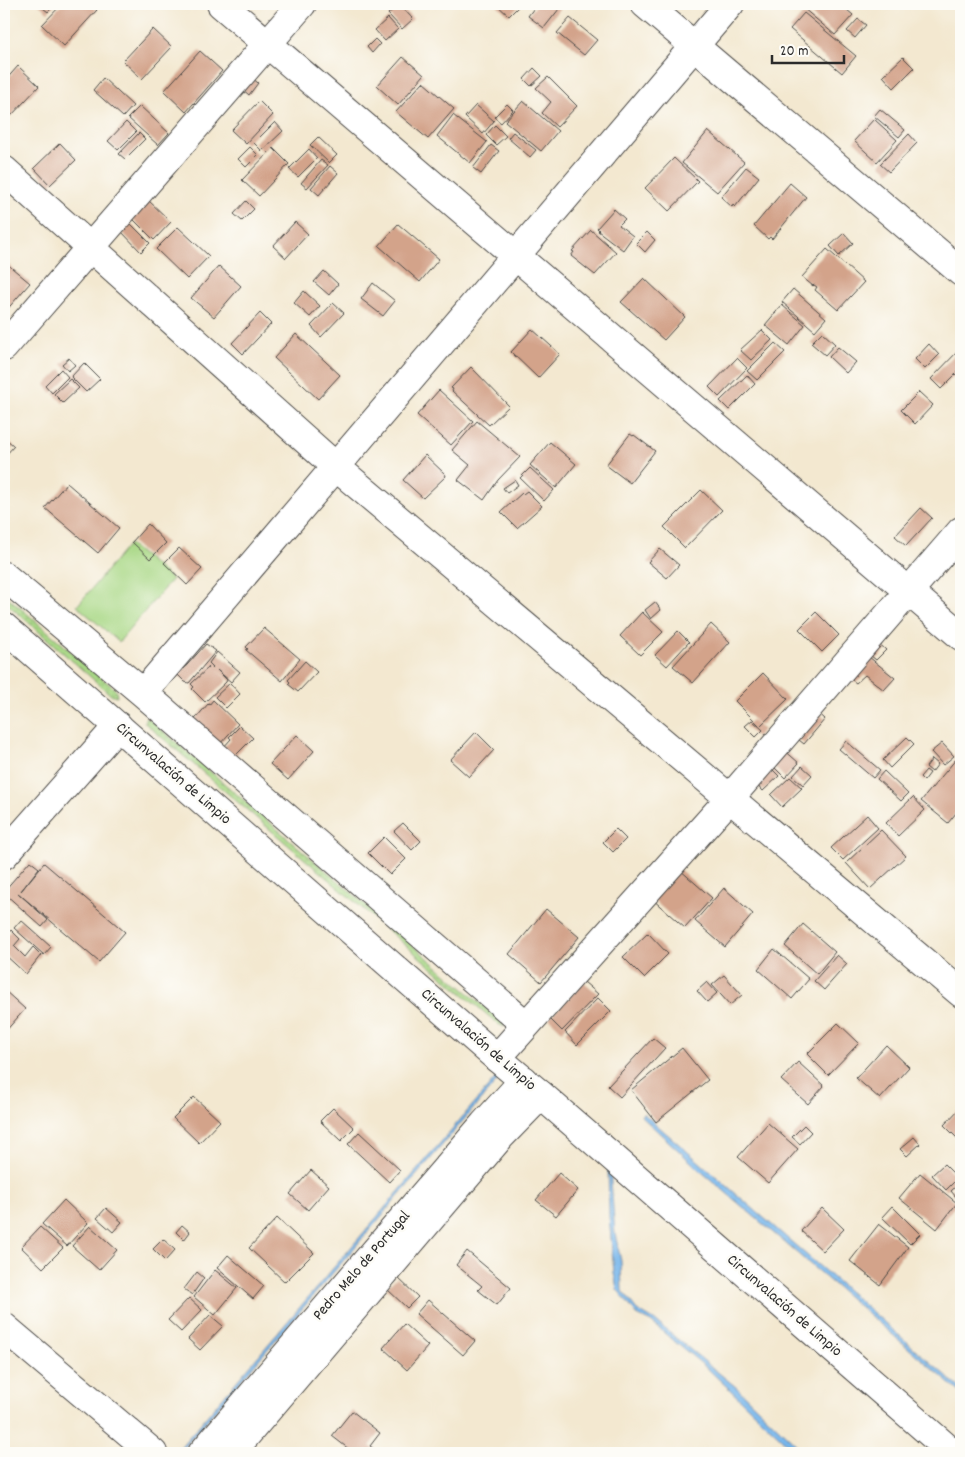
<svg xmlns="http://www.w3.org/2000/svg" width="965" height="1457" viewBox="0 0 965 1457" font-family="Dekko,sans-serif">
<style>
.grass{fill:url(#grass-dots);stroke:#6a8258}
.green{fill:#a9d886;stroke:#6a8258}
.water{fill:#77b6eb;stroke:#51708b}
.building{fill:#d3a38a}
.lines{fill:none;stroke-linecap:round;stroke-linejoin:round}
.street-casing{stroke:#494744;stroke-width:30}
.secondary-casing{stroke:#494744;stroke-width:30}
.highway-casing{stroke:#494744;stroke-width:30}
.street{stroke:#fff;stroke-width:28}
.secondary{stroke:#fff;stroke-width:28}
.highway{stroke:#fff;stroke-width:28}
.labels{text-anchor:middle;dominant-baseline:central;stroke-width:5;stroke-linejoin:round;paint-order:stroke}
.street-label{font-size:16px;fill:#2b2b2b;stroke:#fdfcf7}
</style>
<defs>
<pattern id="grass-dots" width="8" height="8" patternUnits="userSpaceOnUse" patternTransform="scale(1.25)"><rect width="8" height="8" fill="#a9d886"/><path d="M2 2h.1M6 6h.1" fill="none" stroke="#92ba74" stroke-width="1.8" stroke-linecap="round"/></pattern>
</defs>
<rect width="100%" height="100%" fill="#fdfcf7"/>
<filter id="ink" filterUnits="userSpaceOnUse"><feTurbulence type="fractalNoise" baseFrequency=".02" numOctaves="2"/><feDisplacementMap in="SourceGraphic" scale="10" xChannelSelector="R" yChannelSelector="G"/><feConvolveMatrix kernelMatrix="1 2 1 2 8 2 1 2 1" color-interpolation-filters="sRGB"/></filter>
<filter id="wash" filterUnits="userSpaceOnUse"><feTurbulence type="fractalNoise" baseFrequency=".0096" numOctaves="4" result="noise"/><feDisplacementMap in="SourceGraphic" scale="20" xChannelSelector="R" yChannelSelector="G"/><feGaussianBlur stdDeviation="1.12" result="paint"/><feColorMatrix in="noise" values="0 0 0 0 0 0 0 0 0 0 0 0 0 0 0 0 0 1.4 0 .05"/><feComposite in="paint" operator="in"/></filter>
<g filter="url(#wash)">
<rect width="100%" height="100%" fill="#f3e8d0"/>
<!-- grass -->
<path class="grass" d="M4,594L116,690L117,696L111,695L4,601Z
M145,718L149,719L501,1021L505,1025L504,1027L498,1024L145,723Z"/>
<!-- green -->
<path class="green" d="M129,544L172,579L119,642L77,606Z"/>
<!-- water -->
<path class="water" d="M500,1073L503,1074L179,1453L177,1451Z
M643,1113L961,1389V1393L703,1173L641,1116Z
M608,1167H612L611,1181L615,1234L621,1261L622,1290L637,1310L654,1320L736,1387L805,1453H797L708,1369L651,1322L637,1315L617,1289L614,1273L609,1216Z"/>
<g id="blocks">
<!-- building -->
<path class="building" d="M38,4H55L48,12Z
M62,4H89L97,10L64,46L42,25Z
M399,4L413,19L402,29L388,14Z
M496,4H521L509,16Z
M537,4H563L544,28L528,16Z
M807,4H840L853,15L835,35L803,8Z
M804,13L856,56L842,73L790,29Z
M388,18L398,29L385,41L375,30Z
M570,18L597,40L584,55L557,33Z
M858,19L866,25L855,38L847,31Z
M153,29L172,47L142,79L123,61Z
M375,39L380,44L372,53L367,47Z
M200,51L222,71L186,112L164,91Z
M403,57L424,75L398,105L377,86Z
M903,57L914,68L894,88L883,76Z
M18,66L39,86L11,116L4,109V82Z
M534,68L542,76L531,86L524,79Z
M251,77L258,83L249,95L241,88Z
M548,77L577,106L557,127L542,113L551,102L536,88Z
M103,78L133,106L123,117L93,90Z
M423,82L454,109L428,139L396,112Z
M259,101L273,115L246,144L231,130Z
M523,101L558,131L541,151L505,121Z
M507,104L513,110L501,123L494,117Z
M476,105L494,121L483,134L465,117Z
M140,106L169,133L158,145L128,118Z
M880,109L905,130L899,137L874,116Z
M453,115L487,142L470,163L437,136Z
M874,119L897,140L877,162L854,141Z
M126,122L136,132L118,150L108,141Z
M275,122L283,131L262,151L254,143Z
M495,125L506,136L496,145L486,135Z
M708,131L744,162L717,192L682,163Z
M513,132L536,150L530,157L508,138Z
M139,133L145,139L125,159L119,154Z
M909,134L917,143L889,172L880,164Z
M318,137L337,155L329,163L310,145Z
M60,143L76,160L50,185L34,168Z
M491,145L499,151L481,174L473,168Z
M250,147L258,155L246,167L238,159Z
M273,148L289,164L259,196L242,180Z
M309,149L317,158L298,177L289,169Z
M674,158L698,181L669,211L645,188Z
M321,160L328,165L307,188L301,183Z
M330,166L338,173L319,195L311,188Z
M746,167L759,177L735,207L733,205L732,207L721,197Z
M790,183L806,197L772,239L770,237L768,239L754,226Z
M147,199L171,222L154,240L130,216Z
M246,201L254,209L242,221L234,214Z
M614,209L625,219L619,225L633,236L623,250L598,231L599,230L597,228Z
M129,222L150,243L141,252L120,230Z
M295,222L308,234L286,258L273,246Z
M398,224L439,259L420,282L379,246Z
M178,227L209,256L187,279L156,249Z
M591,230L616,252L595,275L571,256L574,252L572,251Z
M647,232L655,240L645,252L636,243Z
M844,233L853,243L839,256L830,246Z
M827,249L864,282L838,310L815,290L817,287L814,285L813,286L802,277Z
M6,263L30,283L4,313V265Z
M219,266L241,286L214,317L191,298Z
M324,271L338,284L329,295L314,282Z
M644,278L685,317L664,340L621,302Z
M373,283L395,301L383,316L361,299Z
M793,289L826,318L815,331L782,302Z
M304,291L320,306L310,317L294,303Z
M333,303L344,313L321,337L311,326Z
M782,305L805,325L789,345L765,325Z
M260,313L271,324L243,354L232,343Z
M532,329L560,354L538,378L511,352Z
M762,330L772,340L751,360L740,350Z
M822,332L835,344L825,355L811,343Z
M296,334L340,375L318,399L274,358Z
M775,343L785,352L757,380L747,371Z
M929,344L939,355L925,369L915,359Z
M838,347L856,362L846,373L829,357Z
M960,349L961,369L941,389L931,379Z
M69,358L75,365L68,371L62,364Z
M737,358L747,368L719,397L709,387Z
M84,363L100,379L86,392L71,377Z
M471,367L509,406L489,425L452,391L453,389L451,388Z
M61,369L68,377L52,393L45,385Z
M747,375L755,384L729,410L720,401Z
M70,379L79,388L63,403L54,394Z
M439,390L473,421L451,445L417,415Z
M919,392L933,405L915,424L901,410Z
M477,421L520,457L498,480L484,500L458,480L470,465L452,450Z
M630,434L633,436L634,435L655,451L630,483L606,465Z
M4,437L14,446L4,457Z
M550,442L576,464L556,488L530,465Z
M425,455L445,474L446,476L423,498L403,480Z
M530,468L554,490L544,501L520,478Z
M515,480L518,485L507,493L503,488Z
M67,483L119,528L98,553L45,508Z
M701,490L722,510L685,548L664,527Z
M527,491L542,506L517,528L501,512L522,493L523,494Z
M921,508L932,518L906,546L895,536Z
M148,524L166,543L150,559L132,542Z
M179,548L202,569L187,585L164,563Z
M660,549L679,565L667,578L648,562Z
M655,602L661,610L651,619L645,610Z
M642,612L663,632L640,655L620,636Z
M816,612L839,635L822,652L799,629Z
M711,624L730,642L693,683L673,666Z
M264,628L300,659L282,681L246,650L248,649L246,647Z
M678,631L689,642L667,666L655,655Z
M874,639L886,650L876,660L864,650Z
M206,644L216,651L189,683L185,682L178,675Z
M217,652L240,672L231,682L217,670L227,680L226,682L205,702L192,689L194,687L191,684L210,666L212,668L213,667L209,663Z
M864,653L895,678L884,690L865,675L856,683L845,675Z
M305,661L317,672L298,692L288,684L290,682L288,680Z
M763,673L788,699L760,726L735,701Z
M230,683L240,694L226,708L215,697Z
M213,700L238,724L218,746L190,725L208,704L209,705Z
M816,711L825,719L804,744L794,736Z
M752,720L763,730L756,737L745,726Z
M240,726L253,738L233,758L222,749L231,739L229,737Z
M476,732L494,750L469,777L450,760Z
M297,735L314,751L288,780L270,764Z
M907,737L914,744L890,768L883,760Z
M846,741L880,770L873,778L839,749Z
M942,743L954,756L943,765L931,752Z
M782,748L799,763L785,778L769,762Z
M957,758L961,762V807L948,823L921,801Z
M932,759L938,764L932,772L926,767Z
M768,765L779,776L763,791L753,780Z
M802,766L812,775L803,785L793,776Z
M926,770L930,773L924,781L920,777Z
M884,771L908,794L901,801L877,779Z
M790,777L802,788L782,807L771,795Z
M913,797L925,810L898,836L886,823Z
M867,815L878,828L843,860L831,848Z
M403,823L421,841L412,850L394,831Z
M616,829L626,839L613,852L603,842Z
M881,830L906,856L870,889L846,863Z
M384,837L406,859L390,875L368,853Z
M30,861L39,868L21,891L44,863L125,932L99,962L18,893L48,920L42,927L4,893V891Z
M679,869L712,898L685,928L652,899Z
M724,888L753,914L725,947L695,921Z
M546,909L579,937L541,982L509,954Z
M21,920L51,947L44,955L14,928Z
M803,924L835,952L817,974L785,946Z
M11,930L20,939L14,946L25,957L33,947L41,955L26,974L4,954V939Z
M648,933L668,954L644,978L623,957Z
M774,949L809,979L792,999L758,969Z
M837,955L847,964L824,990L814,981Z
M724,975L742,995L730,1005L712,985Z
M584,982L598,994L562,1031L549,1018Z
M707,982L717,993L707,1002L697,991Z
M4,990L25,1009L4,1033Z
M598,998L611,1011L577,1045L565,1032Z
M838,1023L859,1043L828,1075L807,1054Z
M653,1038L665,1048L620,1097L608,1086Z
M886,1045L909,1067L880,1099L856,1078Z
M682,1048L708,1080L656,1122L631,1090Z
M798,1062L824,1086L808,1104L781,1080Z
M194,1097L220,1121L199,1143L173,1118Z
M961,1107V1139L960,1141L944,1125Z
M333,1108L354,1128L341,1141L320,1121Z
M768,1123L798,1149L768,1183L738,1157Z
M804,1125L811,1132L800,1144L792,1137Z
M359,1132L400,1170L389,1182L348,1144Z
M914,1137L920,1144L907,1156L900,1149Z
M944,1164L958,1178L946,1190L932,1175Z
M311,1170L329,1186L308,1210L290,1194Z
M559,1173L578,1190L556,1216L536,1200Z
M920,1173L957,1203L937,1229L899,1198Z
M961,1182V1203L951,1191Z
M64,1200L88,1223L67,1246L42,1224Z
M892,1206L920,1234L910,1244L882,1217Z
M106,1208L122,1222L113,1232L97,1218Z
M822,1208L844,1229L823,1251L801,1231Z
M277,1218L314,1253L285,1282L249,1248Z
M879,1224L908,1247L880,1285L850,1261Z
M182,1225L190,1232L184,1240L176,1232Z
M90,1226L117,1250L99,1270L72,1246Z
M40,1227L63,1248L43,1268L21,1247Z
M163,1239L175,1250L165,1261L153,1249Z
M467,1251L511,1288L497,1305L478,1290L482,1286L456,1265Z
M228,1255L264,1286L253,1299L217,1268Z
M215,1270L237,1288L215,1315L194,1297Z
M197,1272L204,1278L192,1295L184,1289Z
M397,1277L418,1297L407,1308L386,1288Z
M189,1298L202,1310L181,1332L168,1320Z
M428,1300L475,1341L463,1355L416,1314Z
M210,1315L223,1326L200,1350L188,1339Z
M404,1324L428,1346L407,1370L383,1348Z
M352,1411L380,1433L370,1446L379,1453H354L332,1436Z"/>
</g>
</g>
<g filter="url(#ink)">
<use href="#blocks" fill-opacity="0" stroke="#494744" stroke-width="1"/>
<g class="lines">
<!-- street casing -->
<g class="street-casing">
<path id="street" d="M221,4L961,636
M645,4L961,272
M4,170L336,467L961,993
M4,347L302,4
M4,576L143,693L526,1025
M143,693L730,4
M4,855L118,726
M497,1058L730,798L961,531
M4,1327L153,1453"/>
</g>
<!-- secondary casing -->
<g class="secondary-casing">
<path id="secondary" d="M202,1453L484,1124L524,1080
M231,1453L501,1136L541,1095"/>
</g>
<!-- highway casing -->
<g class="highway-casing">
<path id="highway" d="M4,627L497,1058L541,1095L953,1453"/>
</g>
<!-- street -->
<use href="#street" class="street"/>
<!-- secondary -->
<use href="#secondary" class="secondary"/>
<!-- highway -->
<use href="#highway" class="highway"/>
</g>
</g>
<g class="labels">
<!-- street labels -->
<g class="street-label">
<text transform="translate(173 774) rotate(41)">Circunvalación de Limpio</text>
<text transform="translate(478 1040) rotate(41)">Circunvalación de Limpio</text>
<text transform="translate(362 1266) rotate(-49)">Pedro Melo de Portugal</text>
<text transform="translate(784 1306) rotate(41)">Circunvalación de Limpio</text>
</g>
</g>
<!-- margin -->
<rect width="965" height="1457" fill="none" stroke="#fdfcf7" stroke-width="20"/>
<!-- scale -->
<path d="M772 55v8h72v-8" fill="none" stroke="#2b2b2b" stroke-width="2.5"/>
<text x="780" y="55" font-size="15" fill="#2b2b2b" stroke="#fdfcf7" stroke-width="4" paint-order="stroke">20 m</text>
</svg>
